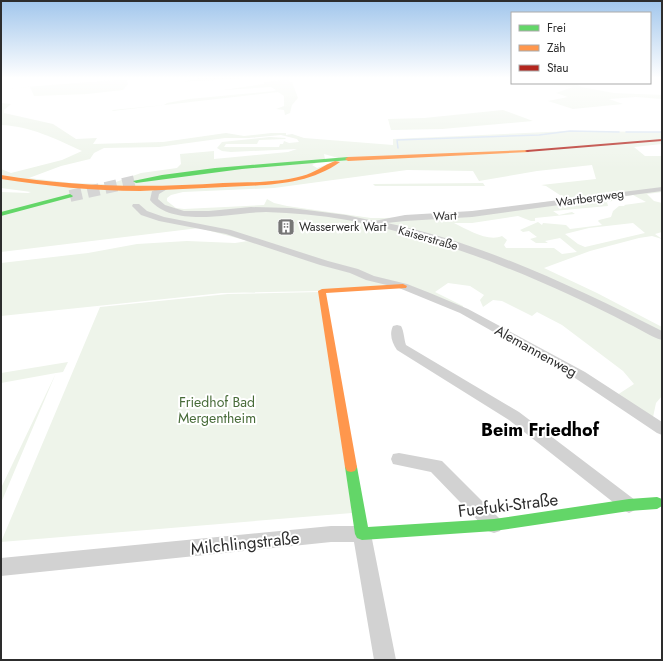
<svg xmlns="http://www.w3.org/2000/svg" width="663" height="661" viewBox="0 0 663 661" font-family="Jost,sans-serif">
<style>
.green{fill:#eef4ea;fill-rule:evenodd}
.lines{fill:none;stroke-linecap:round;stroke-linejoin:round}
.stream{stroke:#d6e2f2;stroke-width:1.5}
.primary-tunnel{stroke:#d5d5d5;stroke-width:12;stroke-dasharray:12 6;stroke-linecap:butt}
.street{fill:#d2d2d2;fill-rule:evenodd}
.fast{fill:#63d668;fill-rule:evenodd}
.slow{fill:#ff974d;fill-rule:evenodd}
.jam{fill:#b3261e;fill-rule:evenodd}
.labels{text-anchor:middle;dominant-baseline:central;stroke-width:4;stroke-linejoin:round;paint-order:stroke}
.far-street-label{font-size:12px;fill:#2d2d2d;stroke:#fff}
.far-poi-label{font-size:12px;fill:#2d2d2d;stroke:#fff;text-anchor:start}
.street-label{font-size:14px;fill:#2d2d2d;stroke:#fff}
.park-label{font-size:14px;fill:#476b38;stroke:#fff}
.near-street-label{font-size:17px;fill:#2d2d2d;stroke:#fff}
.near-neighbourhood-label{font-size:18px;font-weight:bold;fill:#000;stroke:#fff}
</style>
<rect width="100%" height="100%" fill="#fff"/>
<!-- green -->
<path class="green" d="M196,77H268L181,82L197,79Z
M127,79L128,84L123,90L87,94L34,96L30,87L1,89Z
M292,79L289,81L292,82L298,98L292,105L290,113L285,115L284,110L276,109L284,106V96L278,92L112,111L113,110L164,105L167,103L189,99L274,91L276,90L271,87L223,90L264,84V82Z
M536,83H575L581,87L614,93L662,95V99L636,97L609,99L623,104L573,109L548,101L568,97L556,93L573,87Z
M1,103L11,104L4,110V113L53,124L76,139L97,138L93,144L163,142L226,133L244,136L271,133H286V135L292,134L304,138L393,145V139L570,131L662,132V144L634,147L645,156H662V192L647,194L654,201L662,203V232L655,234L662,239L652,236L639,238L590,251L544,268L597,293L662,327V396L656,403L652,422L614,397L634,384L623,371L562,325L537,312L532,316L502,301L493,300L483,307L480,300L484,295L470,286L448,283L435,292L463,306L464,311L403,286L322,291L222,293L1,316V263L88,253L137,244L187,241L235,243L248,241L199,228L1,252V192L28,193L31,192L1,188V169L11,173L62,160L82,151C56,139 30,126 1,125ZM281,135L297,139L299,142L289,143L284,141L283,144H280L279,147H224L226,144H257L259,140L285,139L286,138L270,137L222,142L217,148L222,151L231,152L297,149L288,152L214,159V151L180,154L181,164L177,168L141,173L113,183L104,184L72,183L29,178L61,166L90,159L94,153L104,148L159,147L225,138H248ZM324,154L342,159L317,168L312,165L325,159ZM592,165L596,179L541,185L546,186L566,199L463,214L385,218H371L287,206L274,203L267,199L264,205L184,209L176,208L167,201V198L171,195L183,192L274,188L407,170L473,171L479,181L537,171ZM633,195L646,202L624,205L625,206H619L613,211L611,217L599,220L598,221L602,225L570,229L566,225L543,223L542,225L538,222L520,230L523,232L529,231L537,237L530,239L536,243H548L545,241L560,238L577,252L562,254L554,248H506L504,245L507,240L502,236C488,242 468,230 454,223H472L518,216L531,221H535V218L575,214L572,212L559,215L553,211L608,206L607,202L612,201L613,199ZM633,223L645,233L585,247L578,244L565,234L589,228Z
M503,110L533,121L442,129L391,130L388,119L424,118Z
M483,183L485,186H375L373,184Z
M320,292L352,513L1,542L100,307L228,294Z
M68,362L63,372L56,373L1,503V488L56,373L1,383V373Z"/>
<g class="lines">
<!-- stream -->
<path class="stream" d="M626,132H662
M398,148L397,140L539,135L570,131L619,132"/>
<!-- primary-tunnel -->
<path class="primary-tunnel" d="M70,196L136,181"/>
<!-- street -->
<path class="street" d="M165,186L169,188L159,194L158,199L165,205L184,211H209L251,207L291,208L346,215L374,221L405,215L472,211L662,187V191L472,217L405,221L387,223C483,243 574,287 662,331V340C651,337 640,329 629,324C610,314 590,304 570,295C498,262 425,235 347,220C320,215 293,213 266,212C233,212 174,229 150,200L152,191Z
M133,204H139L147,211L164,217L231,230L328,261L358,269L374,276L407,284L430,293L468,309L585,372L662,422V435L657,433L575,378L460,313L399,288L366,280L350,273L320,265L226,234L159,221L141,215L132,206Z
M397,325L401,326C404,331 404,339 406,345L519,412L635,500L638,505L635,510L629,513L623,510L509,420L397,350C392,343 389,334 393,326Z
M399,453L442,461L500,519L503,525L500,531L494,533L488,531L431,472L393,464L391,459L393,454Z
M331,526H362L368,528L371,534L396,660H374L354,542H331L1,576V558Z"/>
<!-- fast -->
<path class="fast" d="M348,157L351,159L350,160L242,169L136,183L133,181L162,175L215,168Z
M70,194L73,196L72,197L1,216V212Z
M351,462L355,463L357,467L368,527L494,519L629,499L657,497L662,499V506L657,509L629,511L494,531L362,540L357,538L355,534L345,467L347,463Z"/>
<!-- slow -->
<path class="slow" d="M527,150L529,151V152L348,161L345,159L348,157Z
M335,161L340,162C307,186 264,185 225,187C197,188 169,190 140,191C93,191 47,186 1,179V175C75,187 148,188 223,183C249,182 276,183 302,176C314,173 324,165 335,161Z
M403,284L407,286L406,288L326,293L357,467L355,471L351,472L347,471L345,467L318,291L322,289Z"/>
<!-- jam -->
<path class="jam" d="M662,139V141L527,152L525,151L527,150Z"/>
</g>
<!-- sky -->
<linearGradient id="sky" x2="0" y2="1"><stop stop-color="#a1c6ec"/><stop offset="0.46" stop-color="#fff"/><stop offset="1" stop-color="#fff" stop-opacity="0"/></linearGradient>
<rect width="663" height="169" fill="url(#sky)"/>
<!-- icons -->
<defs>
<g id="building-square" transform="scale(0.9)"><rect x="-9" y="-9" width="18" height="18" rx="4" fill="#767676" stroke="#fff"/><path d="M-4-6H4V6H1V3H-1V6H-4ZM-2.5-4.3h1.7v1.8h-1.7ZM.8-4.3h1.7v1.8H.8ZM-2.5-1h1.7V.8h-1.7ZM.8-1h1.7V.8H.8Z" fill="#fff"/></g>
</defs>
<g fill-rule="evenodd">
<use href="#building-square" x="286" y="227"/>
</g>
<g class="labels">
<!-- far-street labels -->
<g class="far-street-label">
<text transform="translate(590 198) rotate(-8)">Wartbergweg</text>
<text transform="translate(445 216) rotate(-3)">Wart</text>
<text transform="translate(428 238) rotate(16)">Kaiserstraße</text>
</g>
<!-- far-poi labels -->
<g class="far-poi-label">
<text x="299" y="227">Wasserwerk Wart</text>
</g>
<!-- street labels -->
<g class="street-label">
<text transform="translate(536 351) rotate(29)">Alemannenweg</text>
</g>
<!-- park labels -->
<g class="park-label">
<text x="217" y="402">Friedhof Bad<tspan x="217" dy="16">Mergentheim</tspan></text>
</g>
<!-- near-street labels -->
<g class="near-street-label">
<text transform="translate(508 505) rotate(-7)">Fuefuki-Straße</text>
<text transform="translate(245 543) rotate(-6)">Milchlingstraße</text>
</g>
<!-- near-neighbourhood labels -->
<g class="near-neighbourhood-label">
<text x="540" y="430">Beim Friedhof</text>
</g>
</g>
<!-- border -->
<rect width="663" height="661" fill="none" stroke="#2d2d2d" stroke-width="4"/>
<!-- legend -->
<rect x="511" y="12" width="140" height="72" fill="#ffffff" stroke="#ababab"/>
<rect x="519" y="25" width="20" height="6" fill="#63d668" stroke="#ababab"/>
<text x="547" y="32" font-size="12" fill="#2d2d2d">Frei</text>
<rect x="519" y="45" width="20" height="6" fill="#ff974d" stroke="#ababab"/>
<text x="547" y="52" font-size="12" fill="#2d2d2d">Zäh</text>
<rect x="519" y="65" width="20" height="6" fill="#b3261e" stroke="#ababab"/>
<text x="547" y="72" font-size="12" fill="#2d2d2d">Stau</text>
</svg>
